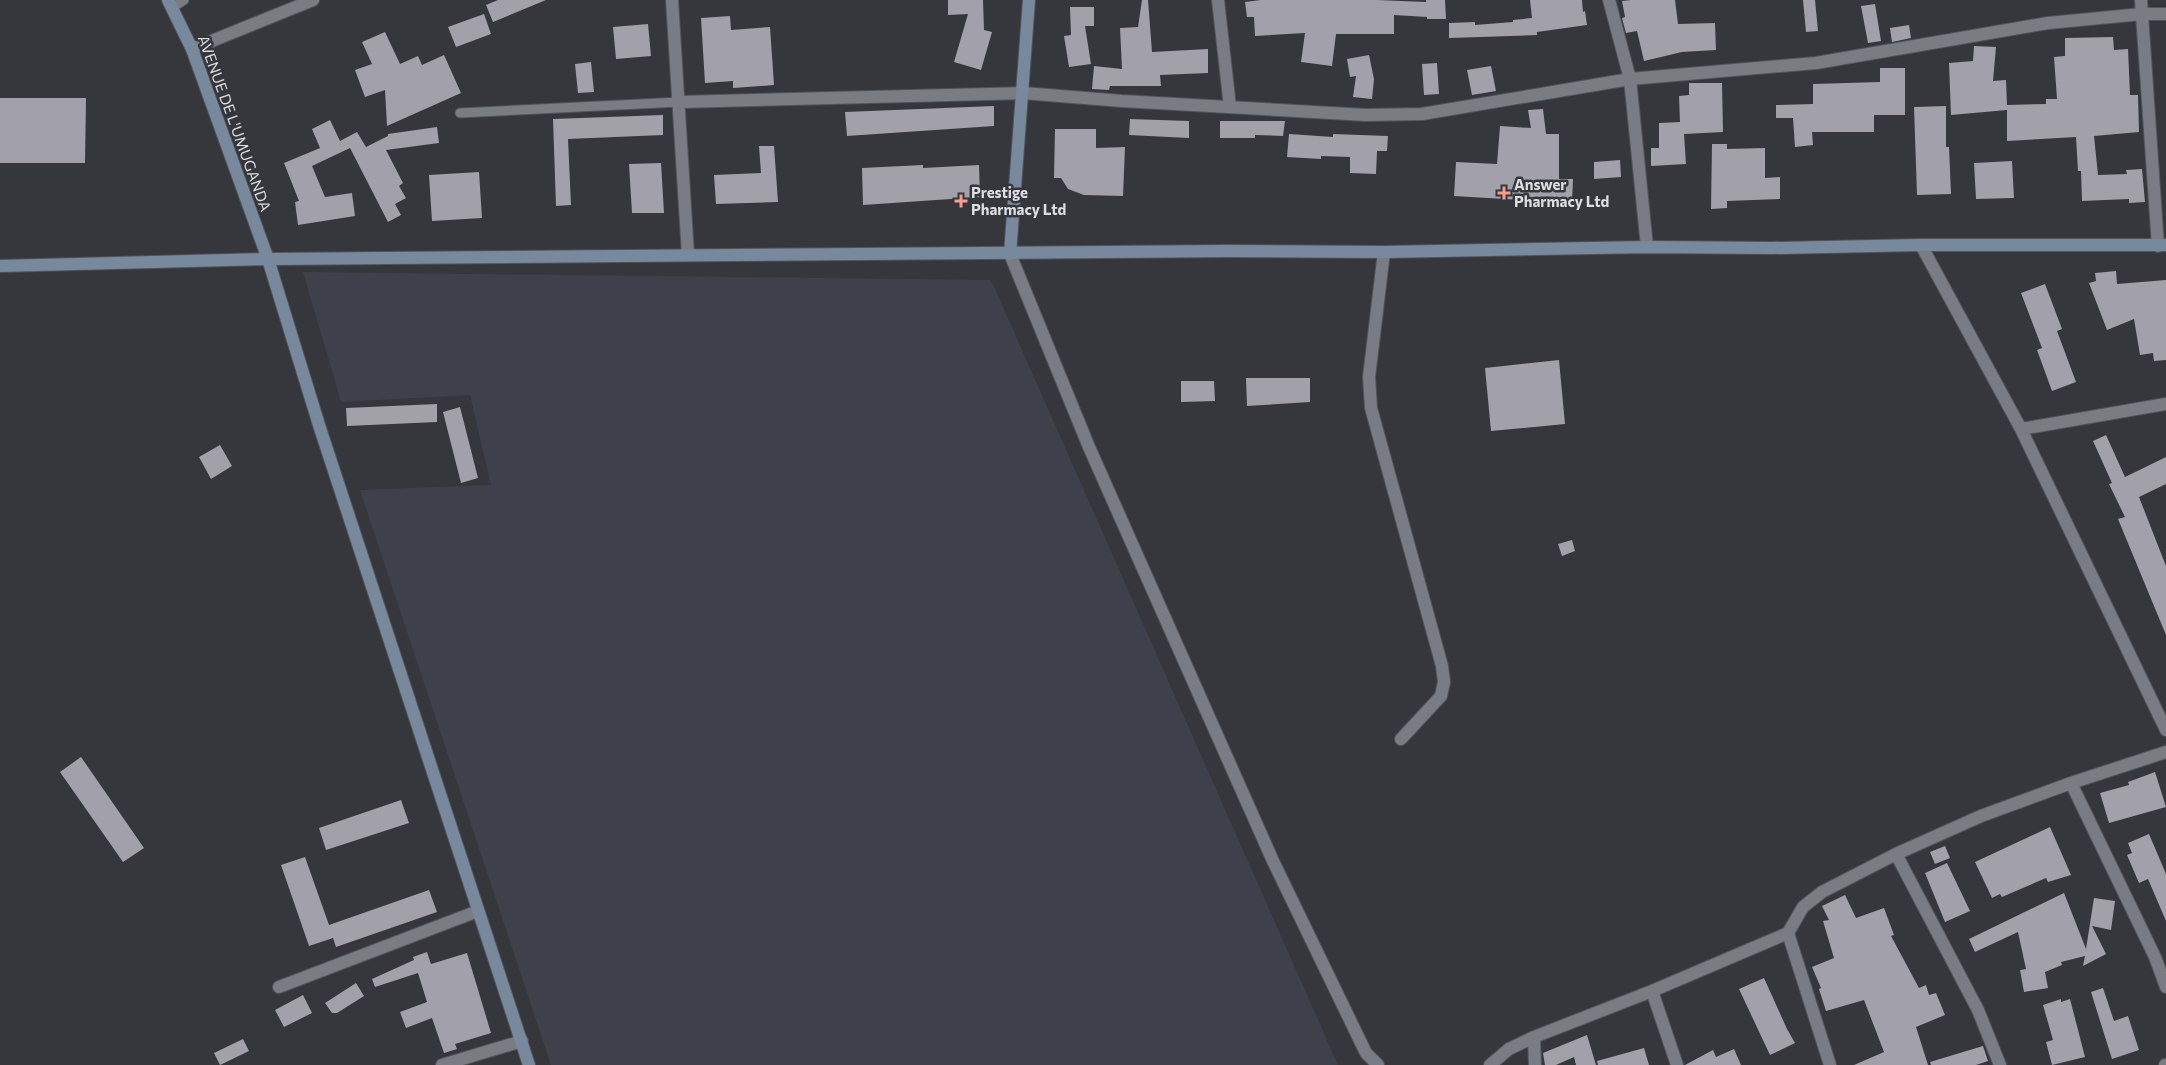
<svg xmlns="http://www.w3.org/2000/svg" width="2166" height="1065" viewBox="0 0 2166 1065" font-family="Commissioner,sans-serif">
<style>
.built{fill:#3e414c}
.building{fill:#a2a0a8}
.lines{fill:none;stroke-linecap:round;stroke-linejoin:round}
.lane-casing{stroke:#535459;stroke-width:11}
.street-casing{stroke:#535459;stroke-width:14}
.secondary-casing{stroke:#535459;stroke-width:14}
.lane{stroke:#7a7c83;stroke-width:9}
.street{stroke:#7a7c83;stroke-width:12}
.secondary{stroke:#78899e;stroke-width:12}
.poi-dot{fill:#f59c90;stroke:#35373d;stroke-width:2}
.labels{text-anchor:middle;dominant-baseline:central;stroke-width:5;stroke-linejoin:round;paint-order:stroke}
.street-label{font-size:15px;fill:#dddee2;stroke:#35373d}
.poi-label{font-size:15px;font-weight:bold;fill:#dddee2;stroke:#35373d;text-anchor:start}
</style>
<rect width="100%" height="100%" fill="#35373d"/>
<!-- built -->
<path class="built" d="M303,272L991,280L1338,1065H551L360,490L491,485L470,395L341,402Z"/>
<!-- building -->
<path class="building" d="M498,0H546L493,22L486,5Z
M948,0H983L984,30L992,32L981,70L954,62L968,14L948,15Z
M1142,0H1148L1152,52L1208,49V73L1160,75L1161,86H1110L1109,90L1092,89L1094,66L1122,69L1120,28L1138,27Z
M1261,0H1377L1426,2V0H1445L1446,19H1427V17L1394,15V34H1336L1332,66L1301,62L1305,33L1255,36L1254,17H1247L1245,2Z
M1530,0H1582L1583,12L1585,11L1587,25L1537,32V35L1449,38V23L1475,22V25L1513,22V20L1532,18Z
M1631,0H1675L1678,24L1715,23L1716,50L1682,52L1644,61L1637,31L1626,33L1622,18L1625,17L1622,1Z
M1803,0H1815L1818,31L1806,32Z
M1875,4L1881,41L1868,43L1861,6Z
M1070,7H1094V26H1085L1091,64L1069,67L1064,36L1071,35Z
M484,14L491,34L456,47L448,27Z
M730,16L731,30L770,27L774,85L733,88V81L705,83L701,18Z
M648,24L651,56L616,59L613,27Z
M1909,25L1911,38L1892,42L1890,28Z
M385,32L400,64L418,56L422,65L444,55L461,93L387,126L385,90L365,97L355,70L372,64L362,42Z
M2113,37L2114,50L2128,49L2130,95H2138L2139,132L2094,136L2098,175L2127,174L2126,170L2142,169L2145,202L2129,203V199L2082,201L2081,171H2078L2076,137L2007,141V110L1951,115L1949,63L1973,61L1974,46L1996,47L1993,81L2006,80L2007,105L2046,104V99H2057L2054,57L2065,56V38Z
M1369,55L1374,79L1372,99L1353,97L1356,76L1350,77L1347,59Z
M591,62L594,92L578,93L575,64Z
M1437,63L1439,94L1424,95L1422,64Z
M1491,66L1496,91L1472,95L1467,70Z
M1880,68H1905V115H1874V132H1812L1813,145L1795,147L1793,118H1776V105L1813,104V84L1880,82Z
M1689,83H1722L1723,132L1684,134L1686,164L1651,166V148H1659V123L1680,122L1679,96L1689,95Z
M0,98H86L85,163H0Z
M994,106V126L847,136L845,112Z
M1946,106V147H1949L1951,194L1917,195L1914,107Z
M1543,109L1546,134H1559V179H1573L1572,203L1454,196L1456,162L1497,164L1500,126L1531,128L1528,110Z
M663,115V135L568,139L571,205L556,206L553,119Z
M1130,119L1189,121V138L1129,135Z
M330,120L340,141L357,132L366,147L388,136V134L437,127L439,143L386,150L403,183L399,186L406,198L395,204L401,215L388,222L350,148L312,166L325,197L352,193L355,216L298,225L295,202L299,201L284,163L320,148L312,129Z
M1220,121H1285L1283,136L1255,135V138H1220Z
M1055,129H1096V148L1125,147L1123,196L1084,195L1068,189L1061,178H1054Z
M1289,134L1333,137V134L1388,136L1387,151H1377L1376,174L1350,173V157L1321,156V159L1287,157Z
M1712,144H1727V149L1765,148V178L1780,177V199L1727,201V208L1711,209Z
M759,146H774L778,202L716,204L714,175L761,173Z
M1620,160L1621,177L1594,179V162Z
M2012,161L2014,198L1976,199L1974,163Z
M661,163L664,213H632L629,164Z
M923,165V168L979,165L980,197L863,205L862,168Z
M479,172L482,218L432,221L429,175Z
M2116,271L2117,284L2166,280V360L2154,361L2153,353L2140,355L2134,319L2107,330L2089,283L2096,281L2095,273Z
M2045,284L2062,329L2057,331L2076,382L2052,391L2037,350L2042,348L2021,293Z
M1559,360L1565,424L1491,431L1485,368Z
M1246,378H1310V402L1247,406Z
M1181,381H1214L1215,401L1181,402Z
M437,404V422L347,426L346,408Z
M460,407L478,478L461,483L443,412Z
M2106,435L2125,477L2166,457V484L2139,497L2166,566V635L2118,519L2125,517L2109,484L2112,483L2093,441Z
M220,445L232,466L211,479L199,457Z
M1572,540L1575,551L1562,556L1558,544Z
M81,757L144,848L123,862L60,772Z
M2155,772L2166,807L2109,823L2100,793L2129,785L2128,782Z
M401,800L409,823L326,850L319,828Z
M2050,827L2071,875L2048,882L2046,878L2002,897L2000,894L1992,898L1975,862Z
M2149,834L2166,874V921L2148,879L2139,883L2127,855L2132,853L2128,843Z
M1945,846L1950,858L1935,864L1930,852Z
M305,857L329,925L429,890L437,912L336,947L333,938L309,946L281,865Z
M1947,863L1970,911L1945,922L1925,873Z
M2064,893L2086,949L2094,898L2115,901L2111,930L2092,926L2106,954L2083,966L2085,956L2061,962L2062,965L2045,972L2048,988L2024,992L2020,970L2026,969L2018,932L1975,952L1969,939Z
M1845,895L1856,918L1884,908L1894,935L1891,936L1919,988L1926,985L1929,995L1936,993L1945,1015L1916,1027L1928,1065H1854L1884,1052L1864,1000L1826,1011L1819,989L1821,988L1812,967L1834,958L1823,921L1829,920L1822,906Z
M427,952L431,964L467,953L491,1033L455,1044L457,1049L444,1053L432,1018L406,1028L400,1012L427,1002L418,973L375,987L372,979L414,960L413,957Z
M1764,978L1787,1029L1795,1043L1770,1055L1739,989Z
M356,983L364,996L337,1013H332L325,1003Z
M2103,988L2114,1021L2128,1016L2139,1050L2112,1059L2091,992Z
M303,995L312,1013L284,1027L275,1010Z
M2061,999V1002L2070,999L2085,1057L2052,1065L2046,1042L2053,1040L2043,1005Z
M1587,1035L1596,1065H1576L1574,1057L1556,1065H1545L1543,1053Z
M243,1039L249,1051L220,1065L214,1053Z
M1983,1046L1988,1061L1976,1065H1931L1930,1062Z
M1644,1048L1649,1065H1598L1597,1061Z
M1734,1049L1741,1065H1685L1713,1050L1716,1057Z"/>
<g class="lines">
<!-- lane casing -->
<g class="lane-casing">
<path id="lane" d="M172,8L184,0
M460,113L680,102"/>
</g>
<!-- street casing -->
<g class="street-casing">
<path id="street" d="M672,0L688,255
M1218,0L1230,107
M1609,0L1630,79L1647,247
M2141,0L2158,246
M192,49L313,0
M680,102L1023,93L1122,101L1366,115L1422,114L1630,79L1816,63L2048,23L2142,14H2166
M1921,245L2021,429L2166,730
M1384,252L1369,377L1371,408L1442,666L1444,682L1441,696L1401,739
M1010,254L1089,447L1273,861L1366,1053L1378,1065
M2021,429L2166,404
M2071,783L2155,957L2166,987
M1896,854L1978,1010L2000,1065
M1788,933L1830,1065
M279,987L478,911
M1652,991L1677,1065
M1534,1037L1535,1065
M442,1065L522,1041
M1490,1065L1509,1049L1534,1037L1652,991L1788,933L1803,907L1822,892L1896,854L1981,816L2071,783L2166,752
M2165,1065H2166"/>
</g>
<!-- secondary casing -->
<g class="secondary-casing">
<path id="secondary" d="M168,0L192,49L268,259L319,425L529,1065
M1010,254L1029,0
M0,266L268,259L1225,251L1384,252L1647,247L1772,248L1921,245H2166"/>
</g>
<!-- lane -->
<use href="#lane" class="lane"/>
<!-- street -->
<use href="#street" class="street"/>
<!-- secondary -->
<use href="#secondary" class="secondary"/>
</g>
<!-- markers -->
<g class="poi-dot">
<path d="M1501.5 185.5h5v5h5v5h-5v5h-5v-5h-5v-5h5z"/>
<path d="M958.5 193.5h5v5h5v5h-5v5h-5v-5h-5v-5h5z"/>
</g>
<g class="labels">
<!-- street labels -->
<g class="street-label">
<text transform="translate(235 123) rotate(70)">AVENUE DE L'UMUGANDA</text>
</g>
<!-- poi labels -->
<g class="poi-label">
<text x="1514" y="184">Answer<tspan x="1514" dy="17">Pharmacy Ltd</tspan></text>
<text x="971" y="192">Prestige<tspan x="971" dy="17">Pharmacy Ltd</tspan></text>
</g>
</g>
</svg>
